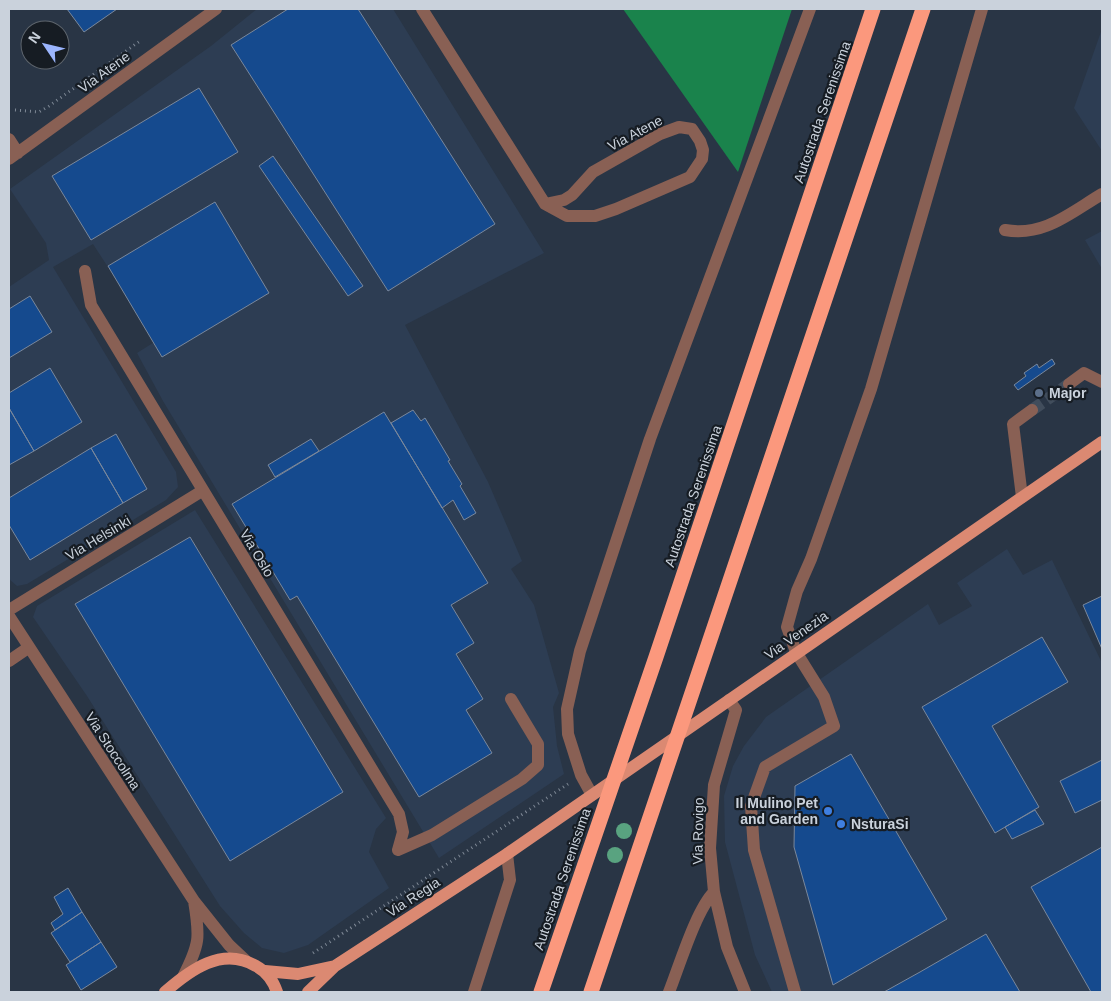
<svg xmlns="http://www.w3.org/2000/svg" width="1111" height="1001" viewBox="0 0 1111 1001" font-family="Arial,sans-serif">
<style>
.built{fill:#2d3d53}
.forest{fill:#1a834c}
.building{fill:#154a8e;stroke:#7a889c}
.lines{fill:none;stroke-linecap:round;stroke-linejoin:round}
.minor-tunnel{stroke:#414d5c;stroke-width:12;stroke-dasharray:12 6;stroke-linecap:butt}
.path{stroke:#7f8996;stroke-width:3;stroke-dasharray:1 4;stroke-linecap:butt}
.minor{stroke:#896054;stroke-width:12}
.major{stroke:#db8972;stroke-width:12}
.highway{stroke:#fb987d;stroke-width:15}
.tree{fill:#59a380}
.service-dot{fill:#5c6f8a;stroke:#161c23;stroke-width:2}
.shop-dot{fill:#3f7fe0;stroke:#161c23;stroke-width:2}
.labels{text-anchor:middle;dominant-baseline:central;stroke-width:4.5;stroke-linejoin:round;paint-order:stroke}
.street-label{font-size:14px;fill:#cad2dc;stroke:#161c23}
.poi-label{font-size:14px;font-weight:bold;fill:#cad2dc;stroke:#161c23;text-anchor:start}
</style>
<rect width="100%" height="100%" fill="#293545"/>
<!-- built -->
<path class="built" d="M257,9H393L544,253L405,325L488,482L522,561L511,569L534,605L559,693L553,707L557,746L564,774L439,858L163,401L137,353L156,341L93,244L53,267L176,472L178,487L166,500L27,584L17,586L9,579V287L49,260L46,243L10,189L211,46Z
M1102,29V151L1074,108Z
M1102,231V269L1085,240Z
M195,510L386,818L376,829L369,852L389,888L308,945L284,953L262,948L244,933L220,906L87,696L33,617L37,606Z
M1007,549L1023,575L1052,560L1102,663V992H772L755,955L725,842L724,796L733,766L744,746L766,717L928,604L939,625L972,606L957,583Z"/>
<!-- forest -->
<path class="forest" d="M623,9H792L738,172Z"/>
<!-- building -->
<path class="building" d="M67,9H117L84,32Z
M288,9H358L495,224L388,291L231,45Z
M199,88L238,152L91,240L52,176Z
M273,156L363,286L348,296L259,166Z
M215,202L269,293L162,357L108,266Z
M30,296L52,332L9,358V309Z
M1052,359L1055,364L1018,390L1014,385L1026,376L1024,373L1037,364L1039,368Z
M50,368L82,422L34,451L9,408V393Z
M9,408L34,451L9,465Z
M413,410L421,421L425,418L450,460L448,461L462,484L460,486L476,513L464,520L453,500L442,508L391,423Z
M384,412L488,583L451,605L474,643L456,654L483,699L466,710L492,753L419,797L297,596L290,600L232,504Z
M116,434L147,489L123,503L91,448Z
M311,439L319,451L275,477L268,465Z
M91,448L123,503L30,560L9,525V498Z
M190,537L343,792L230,861L75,604Z
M1102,596V649L1083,605Z
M1042,637L1068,682L992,726L1039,807L995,833L922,707Z
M851,754L947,919L833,985L794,847L795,786Z
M1102,760V800L1075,813L1060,781Z
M1035,810L1044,824L1012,839L1005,827Z
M1102,847V992H1091L1031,887Z
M68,888L82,912L55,930L51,923L63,914L54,897Z
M82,912L101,942L70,962L51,933Z
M986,934L1020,992H884L920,972Z
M101,942L117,967L81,990L66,965Z"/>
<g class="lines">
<!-- minor-tunnel -->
<path class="minor-tunnel" d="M1032,410L1069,384"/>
<!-- path -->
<path class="path" d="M15,110L39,112L49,106L140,41
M313,953L568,784"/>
<!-- minor -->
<path class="minor" d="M422,9L545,204L567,216H595L616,209L690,177L702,159L703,150L700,141L692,129L679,127L660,134L593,172L572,195L564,200L545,204
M9,139L18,153
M9,159L216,9
M1005,230C1044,237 1070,213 1102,194
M85,271L91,305L399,814L403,832L398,850
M1069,384L1084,373L1102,382
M1022,497L1013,424L1032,410
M9,610L202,491
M9,616L194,901L229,945L245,960
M9,661L28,648
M729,700L736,710L714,785L710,848L714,892L727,947L745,992
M592,795L581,775L568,734L567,709L580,651L650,439L810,9
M398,850L432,835L522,779L538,765V744L511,699
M183,977C200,944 200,937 194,901
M474,992L510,880L507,854
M669,992C679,967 696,910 714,892
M795,992L754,850L751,806L765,767L834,726L824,697L796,652L787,627L797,591L811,559L871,389L982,9"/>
<!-- major -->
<path class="major" d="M265,971L298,974L335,966
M165,992C190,970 222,946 256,966C267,972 273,980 277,992
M308,992L335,966L507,854L1102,442"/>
<!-- highway -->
<path class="highway" d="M541,992L656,657L873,9
M591,992L923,9"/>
</g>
<!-- trees -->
<g class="tree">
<circle cx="624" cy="831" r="8"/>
<circle cx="615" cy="855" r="8"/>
</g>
<!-- markers -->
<circle class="service-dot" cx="1039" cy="393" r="5"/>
<g class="shop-dot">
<circle cx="828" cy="811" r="5"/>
<circle cx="841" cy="824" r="5"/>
</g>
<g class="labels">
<!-- street labels -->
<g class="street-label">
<text transform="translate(104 72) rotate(-36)">Via Atene</text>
<text transform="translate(822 112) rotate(-71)">Autostrada Serenissima</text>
<text transform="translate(635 133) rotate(-28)">Via Atene</text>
<text transform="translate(693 496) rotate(-71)">Autostrada Serenissima</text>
<text transform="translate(98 538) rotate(-31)">Via Helsinki</text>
<text transform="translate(257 553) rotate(59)">Via Oslo</text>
<text transform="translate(796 635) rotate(-35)">Via Venezia</text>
<text transform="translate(113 751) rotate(57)">Via Stoccolma</text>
<text transform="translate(698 831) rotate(-89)">Via Rovigo</text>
<text transform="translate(562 879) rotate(-71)">Autostrada Serenissima</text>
<text transform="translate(413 897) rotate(-33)">Via Regia</text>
</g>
<!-- poi labels -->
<g class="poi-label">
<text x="1049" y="393">Major</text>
<text x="818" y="803" text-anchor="end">Il Mulino Pet<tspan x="818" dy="16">and Garden</tspan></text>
<text x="851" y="824">NsturaSi</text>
</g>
</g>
<!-- border -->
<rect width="1111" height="1001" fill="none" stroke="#cad2dc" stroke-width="20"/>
<!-- north arrow -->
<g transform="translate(45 45) rotate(305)"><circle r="24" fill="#161c23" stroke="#5e656d"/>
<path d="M0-4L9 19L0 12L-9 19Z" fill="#9bb5fd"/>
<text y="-8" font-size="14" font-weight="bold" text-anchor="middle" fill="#cad2dc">N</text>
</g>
</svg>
